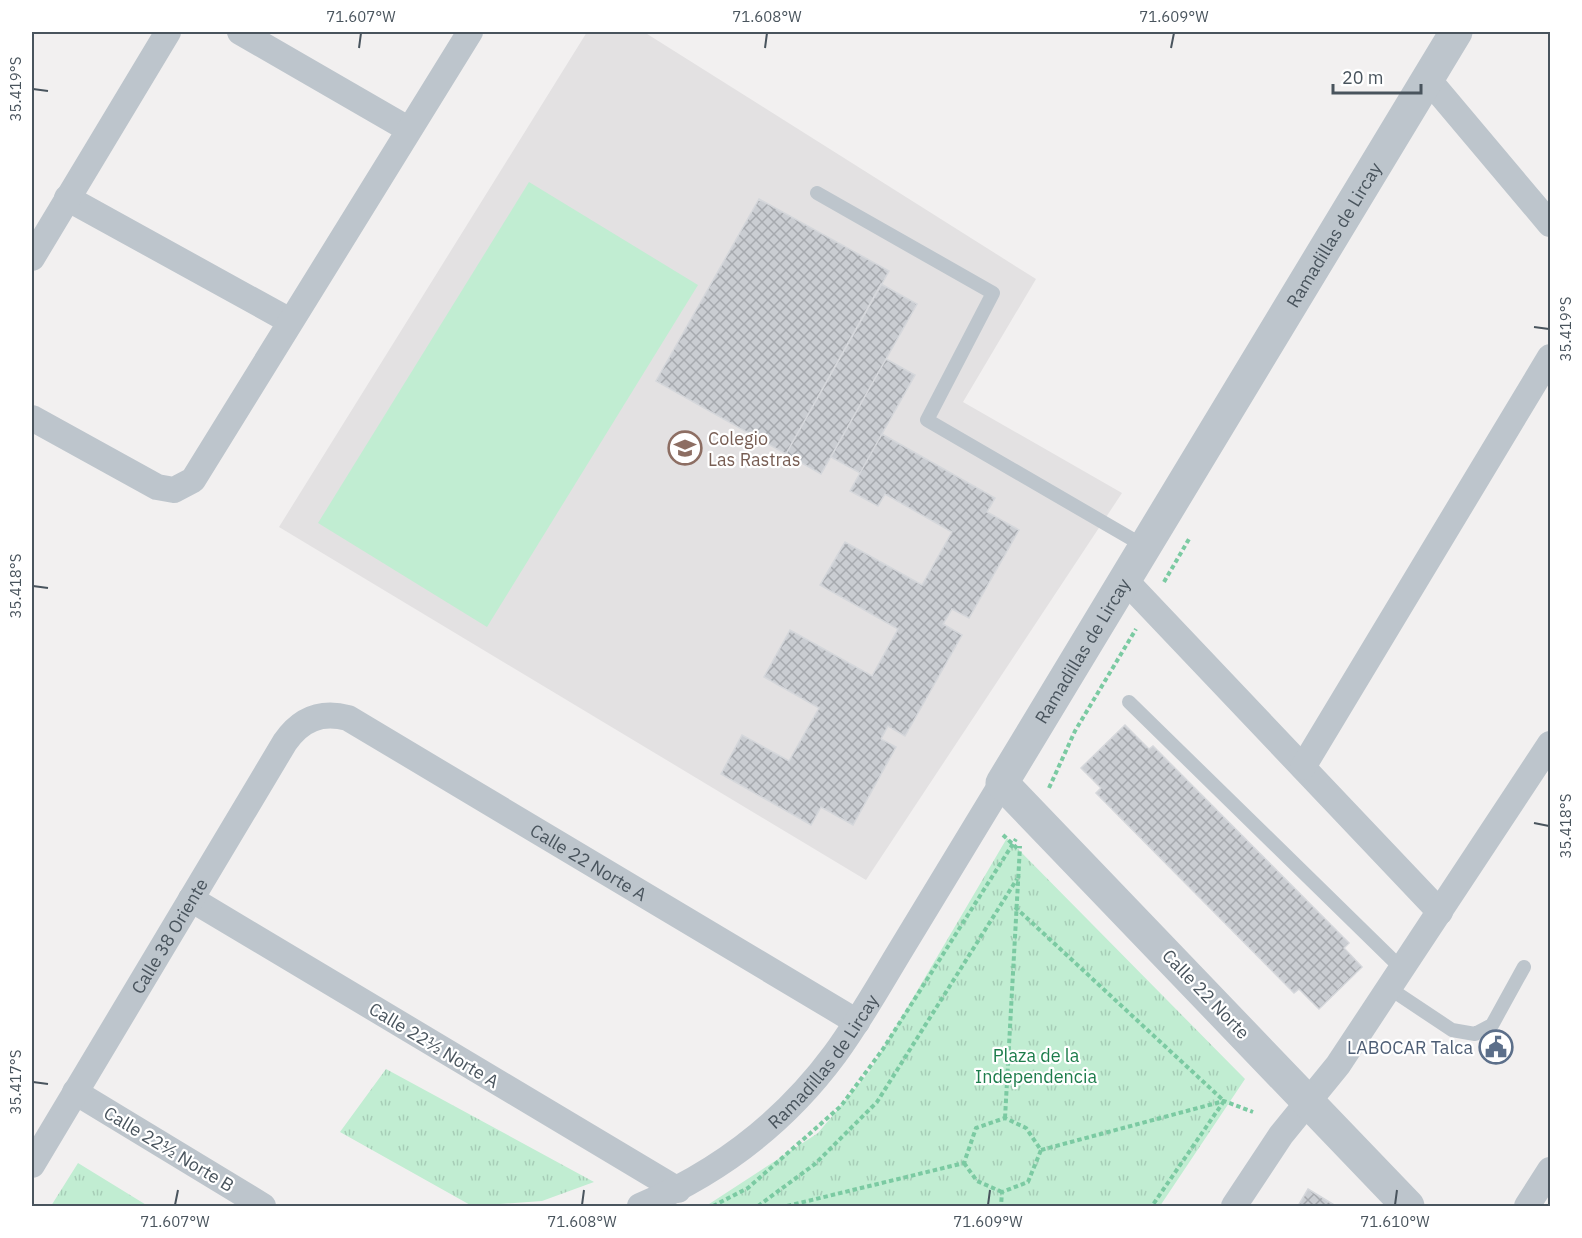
<svg xmlns="http://www.w3.org/2000/svg" width="1582" height="1238" viewBox="0 0 1582 1238" font-family="'IBM Plex Sans',sans-serif">
<style>
.education{fill:#e3e1e2}
.grass{fill:url(#grass-tufts)}
.pitch{fill:#c1edd2}
.building{fill:url(#building-cross-hatch);stroke:#d5d7db;stroke-width:1.5}
.lines{fill:none;stroke-linecap:round;stroke-linejoin:round}
.path{stroke:#7bcaa2;stroke-width:4;stroke-dasharray:4.5 3;stroke-linecap:butt}
.service{stroke:#bdc5cc;stroke-width:14}
.minor{stroke:#bdc5cc;stroke-width:26}
.tertiary{stroke:#bdc5cc;stroke-width:33}
.ticks{fill:none;stroke:#49545d;stroke-width:2}
.labels{text-anchor:middle;dominant-baseline:central;stroke-width:4.5;stroke-linejoin:round;paint-order:stroke}
.street-label{font-size:18px;fill:#49545d;stroke:#fff}
.education-label{font-size:18px;fill:#785e54;stroke:#fff;text-anchor:start}
.service-label{font-size:18px;fill:#4e5e75;stroke:#fff;text-anchor:end}
.park-label{font-size:18px;fill:#1c7c4b;stroke:#fff}
.neatline{fill:none;stroke:#49545d;stroke-width:2}
.ticks-label{font-size:15px;text-anchor:middle;fill:#49545d}
</style>
<defs>
<pattern id="grass-tufts" width="24" height="20" patternUnits="userSpaceOnUse" patternTransform="scale(1.5)"><rect width="24" height="20" fill="#c1edd2"/><path d="M3 7l-1-3M5 7V3M7 7l1-3M15 17l-1-3M17 17v-4M19 17l1-3" fill="none" stroke="#a7cdb7"/></pattern>
<pattern id="building-cross-hatch" width="8" height="8" patternUnits="userSpaceOnUse" patternTransform="scale(1.5)"><rect width="8" height="8" fill="#cacdd2"/><path d="M0 0l8 8M0 8l8-8" fill="none" stroke="#a6a9ae"/></pattern>
</defs>
<rect width="100%" height="100%" fill="#f2f0f0"/>
<!-- education -->
<path class="education" d="M587,32H644L1036,279L963,402L1122,493L866,880L279,527Z"/>
<!-- grass -->
<path class="grass" d="M1007,838L1245,1079L1160,1206H706L818,1133L870,1071Z
M386,1069L594,1182L542,1201L472,1206L340,1132Z
M78,1163L148,1206H51Z"/>
<!-- pitch -->
<path class="pitch" d="M529,182L698,285L487,627L318,523Z"/>
<!-- building -->
<path class="building" d="M759,199L889,271L786,454L656,381Z
M881,284L917,304L821,474L786,454Z
M886,359L915,375L860,473L831,457Z
M882,434L995,498L987,512L1019,530L969,618L952,609L943,624L962,635L905,736L888,726L881,739L896,747L853,825L821,807L811,825L721,774L742,735L789,761L819,708L764,677L790,630L872,676L898,629L820,585L845,542L922,585L952,532L885,494L878,506L850,491Z
M1125,725L1149,749L1153,746L1349,943L1344,948L1362,967L1319,1009L1299,989L1294,993L1096,793L1101,788L1081,768Z
M1308,1189L1336,1206H1298Z"/>
<g class="lines">
<!-- path -->
<path class="path" d="M1164,582L1189,539
M1049,788L1075,731L1136,629
M1003,835L1018,849
M1015,907L1224,1101L1152,1206
M1005,1118L1020,846
M1041,1150L1224,1101L1253,1112
M964,1163L977,1181L1002,1192
M713,1206L748,1188L841,1106L883,1049L1016,839
M758,1206L815,1164L877,1102L1017,879
M787,1206L964,1163L976,1128L1005,1118L1026,1128L1041,1150L1028,1182L1002,1192L1001,1206"/>
<!-- service -->
<path class="service" d="M817,193L993,293L927,420L1144,546
M1129,702L1402,969
M1389,988L1452,1030L1475,1034L1492,1025L1524,967"/>
<!-- minor -->
<g class="minor">
<path d="M240,32L408,129"/>
<path d="M1427,78L1550,224"/>
<path d="M67,198L290,321"/>
<path d="M32,258L168,32"/>
<path d="M32,418L157,487L174,490L193,480L470,32"/>
<path d="M1124,579L1440,912"/>
<path d="M1303,767L1550,357"/>
<path d="M191,899L678,1190"/>
<path d="M75,1092L263,1206"/>
<path id="s1" d="M32,1165L285,742C301,719 321,711 348,718L857,1022"/>
<path id="s2" d="M640,1206C718,1173 784,1123 835,1054C860,1020 881,982 903,946C936,892 969,837 1002,783"/>
<path d="M1234,1206L1281,1135L1338,1065L1550,744"/>
<path d="M1527,1206L1550,1170"/>
</g>
<!-- tertiary -->
<path class="tertiary" id="s3" d="M1408,1206L1002,783L1456,32"/>
</g>
<!-- ticks -->
<path class="ticks" d="M359,48L361,33M765,48L767,33M1171,48L1174,33M33,89L48,91M1534,327L1549,329M33,586L48,588M1534,823L1549,826M33,1082L48,1084M175,1205L178,1190M582,1205L584,1190M988,1205L990,1190M1395,1205L1397,1190"/>
<!-- icons -->
<defs>
<g id="school-ring" transform="scale(1.725)"><circle r="9.5" fill="#fff" stroke="#8d6e63" stroke-width="1.5"/><path d="M0-5L7-2L0 1L-7-2ZM-4 1L0 2.5L4 1V4Q0 6-4 4Z" fill="#8d6e63"/></g>
<g id="civic-ring" transform="scale(1.725)"><circle r="9.5" fill="#fff" stroke="#5c6f8a" stroke-width="1.5"/><path d="M-.6-6.5H3V-4.5H.6V-3L4-1V1h2V6H-6V1h2V-1L-.6-3ZM-1.2 2.5V6h2.4V2.5Z" fill="#5c6f8a"/></g>
</defs>
<g fill-rule="evenodd">
<use href="#school-ring" x="685" y="448"/>
<use href="#civic-ring" x="1496" y="1047"/>
</g>
<g class="labels">
<!-- street labels -->
<g class="street-label">
<text stroke="none"><textPath href="#s3" startOffset="1227">Ramadillas de Lircay</textPath></text>
<text stroke="none"><textPath href="#s3" startOffset="741">Ramadillas de Lircay</textPath></text>
<text stroke="none"><textPath href="#s1" startOffset="846">Calle 22 Norte A</textPath></text>
<text stroke="none"><textPath href="#s1" startOffset="267">Calle 38 Oriente</textPath></text>
<text transform="translate(1206 994) rotate(46)">Calle 22 Norte</text>
<text transform="translate(434 1045) rotate(31)">Calle 22½ Norte A</text>
<text stroke="none"><textPath href="#s2" startOffset="237">Ramadillas de Lircay</textPath></text>
<text transform="translate(169 1149) rotate(31)">Calle 22½ Norte B</text>
</g>
<!-- education labels -->
<g class="education-label">
<text x="708" y="438">Colegio<tspan x="708" dy="21">Las Rastras</tspan></text>
</g>
<!-- service labels -->
<g class="service-label">
<text x="1473" y="1047">LABOCAR Talca</text>
</g>
<!-- park labels -->
<g class="park-label">
<text x="1036" y="1055">Plaza de la<tspan x="1036" dy="21">Independencia</tspan></text>
</g>
</g>
<!-- border -->
<rect width="1582" height="1238" fill="none" stroke="#ffffff" stroke-width="66"/>
<!-- scale -->
<path d="M1333 84v9h88v-9" fill="none" stroke="#49545d" stroke-width="3"/>
<text x="1342" y="84" font-size="18" fill="#49545d" stroke="#ffffff" stroke-width="4.5" paint-order="stroke">20 m</text>
<rect x="33" y="33" width="1516" height="1172" class="neatline"/>
<g class="ticks-label">
<text x="361" y="22">71.607°W</text>
<text x="767" y="22">71.608°W</text>
<text x="1174" y="22">71.609°W</text>
<text transform="translate(16 89) rotate(-90)" y="5">35.419°S</text>
<text transform="translate(1566 329) rotate(-90)" y="5">35.419°S</text>
<text transform="translate(16 586) rotate(-90)" y="5">35.418°S</text>
<text transform="translate(1566 826) rotate(-90)" y="5">35.418°S</text>
<text transform="translate(16 1082) rotate(-90)" y="5">35.417°S</text>
<text x="175" y="1227">71.607°W</text>
<text x="582" y="1227">71.608°W</text>
<text x="988" y="1227">71.609°W</text>
<text x="1395" y="1227">71.610°W</text>
</g>
</svg>
